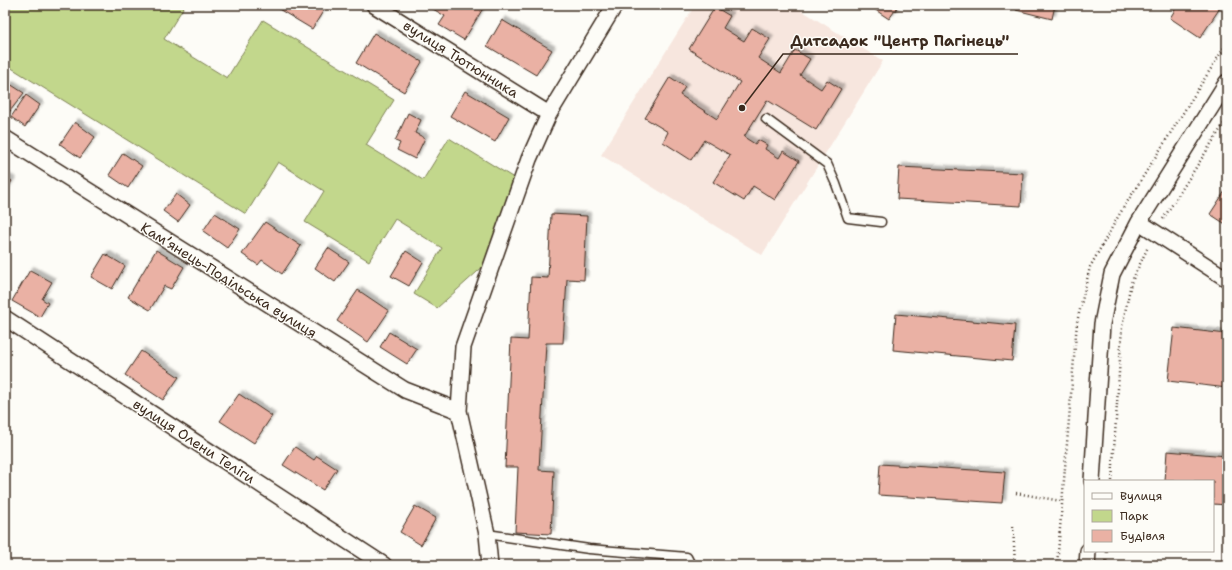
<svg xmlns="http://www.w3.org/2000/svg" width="1232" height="570" viewBox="0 0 1232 570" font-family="'Shantell Sans',sans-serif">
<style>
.built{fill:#f7e6de}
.green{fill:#c2d78c;stroke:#7e8055}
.building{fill:#eab1a4;stroke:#3b2a1e;filter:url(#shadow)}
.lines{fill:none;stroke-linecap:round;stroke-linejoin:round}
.lane-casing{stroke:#3b2a1e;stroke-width:11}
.street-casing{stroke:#3b2a1e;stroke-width:18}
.path{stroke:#3b2a1e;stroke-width:2.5;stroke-dasharray:1 3;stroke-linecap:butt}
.lane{stroke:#fdfcf7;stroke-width:8}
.street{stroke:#fdfcf7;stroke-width:15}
.labels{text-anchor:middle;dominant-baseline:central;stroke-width:3;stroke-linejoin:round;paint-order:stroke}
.street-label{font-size:14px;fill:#3b2a1e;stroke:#fdfcf7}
.leader{fill:none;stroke:#3b2a1e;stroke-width:1.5}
.callout-dot{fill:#3b2a1e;stroke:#fdfcf7;stroke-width:1.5}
.callout-label{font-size:15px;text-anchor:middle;font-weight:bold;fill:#3b2a1e;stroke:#fdfcf7;stroke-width:3;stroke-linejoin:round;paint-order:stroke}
</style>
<defs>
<filter id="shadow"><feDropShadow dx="3.5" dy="-3.5" stdDeviation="1" flood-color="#0004"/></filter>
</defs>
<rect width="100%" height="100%" fill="#fdfcf7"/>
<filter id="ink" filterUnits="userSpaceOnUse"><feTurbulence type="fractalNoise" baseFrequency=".025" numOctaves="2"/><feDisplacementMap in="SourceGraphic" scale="8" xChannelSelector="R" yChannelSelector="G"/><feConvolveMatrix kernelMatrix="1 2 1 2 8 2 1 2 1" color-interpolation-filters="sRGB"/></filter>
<g filter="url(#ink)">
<!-- built -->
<path class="built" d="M695,5H793L883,61L762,255L601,155Z"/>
<!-- green -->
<path class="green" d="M5,5H185L164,39L227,78L263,20L394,100L366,145L423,180L449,138L517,180L487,263L437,308L414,294L442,248L395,219L369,261L305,222L324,191L278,162L246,214L5,64Z"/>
<!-- building -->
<path class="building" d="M272,5H327L312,29Z
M426,5H485L464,40L439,25L445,16Z
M868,5H899L889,19Z
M1017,5H1055L1052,19L1016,10Z
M1178,5H1222L1200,38L1170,18Z
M715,7L730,16L723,28L744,41L752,28L770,39L758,58L781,73L795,50L810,59L800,75L821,89L827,80L841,89L816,130L767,100L744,137L755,144L758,140L767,145L765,149L779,158L783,151L799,161L775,200L753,186L744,201L713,182L730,155L704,140L691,160L663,142L668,132L645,118L670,77L685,87L680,95L717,119L740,82L689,49Z
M502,20L552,50L536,75L487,46Z
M374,33L422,62L404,92L356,63Z
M10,84L24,93L7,115L5,114V91Z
M465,91L509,117L495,142L450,116Z
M26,95L40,105L25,127L11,117Z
M408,113L421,120L415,133L425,138L415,159L397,150L400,143L395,141Z
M75,122L95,137L80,158L60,144Z
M123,153L142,166L128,188L109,175Z
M899,167L1023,173L1021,206L897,199Z
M5,177L12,181L5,192Z
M1227,188V225L1210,214Z
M176,194L190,205L178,222L163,211Z
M215,213L240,229L227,248L203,231Z
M551,214L587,216L584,280L567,279L563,343H546L539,470L554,471L551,534L515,532L518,467H505L511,339L528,340L531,277L548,278Z
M265,222L301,246L282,274L262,260L258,265L242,254Z
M328,248L349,262L335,282L315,268Z
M156,250L184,267L171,289L164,286L150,310L128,297Z
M406,251L423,262L409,286L391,276Z
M105,254L125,266L112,289L91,277Z
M30,270L52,282L42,299L48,303L40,317L12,301Z
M358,290L389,311L368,342L337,321Z
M896,314L1015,325L1012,361L893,350Z
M1174,328L1227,334V388L1168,381Z
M389,332L417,349L407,364L380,347Z
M141,351L179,377L163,400L125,375Z
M239,394L272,416L254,443L220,421Z
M295,447L314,460L317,456L337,469L323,490L283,465Z
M1167,451L1227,456V505L1213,504V481H1165Z
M880,464L1005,472L1002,503L878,495Z
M415,506L436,518L421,545L400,532Z"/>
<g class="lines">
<!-- lane casing -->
<g class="lane-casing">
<path id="lane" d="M766,119L827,164L836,184L848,218L881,222
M487,534L589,549L687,557L691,565"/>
</g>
<!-- street casing -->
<g class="street-casing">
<path id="street" d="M374,5L549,114
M5,138L405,390L459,411
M1139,222L1227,279
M5,318L384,565
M1092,481L1102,324L1112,274L1139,222L1227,82
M490,565L487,534L459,411L463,347L529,159L549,114L615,5
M1087,565L1088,551"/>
</g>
<!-- path -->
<path class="path" d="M1163,219L1227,119
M1112,481L1122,327L1131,283L1148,247
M1016,493L1061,501
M1013,526L1015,565
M1057,565L1077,322L1090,267L1119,215L1227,43
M1106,565L1107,551"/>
<!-- lane -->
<use href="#lane" class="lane"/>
<!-- street -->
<use href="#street" class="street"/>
</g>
</g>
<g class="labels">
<!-- street labels -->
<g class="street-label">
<text transform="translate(461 59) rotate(32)">вулиця Тютюнника</text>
<text transform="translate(229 280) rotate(32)">Камʼянець-Подільська вулиця</text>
<text transform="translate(194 441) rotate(33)">вулиця Олени Теліги</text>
</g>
</g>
<!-- callouts -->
<path class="leader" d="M742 108L783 54H1018"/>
<circle class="callout-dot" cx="742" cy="108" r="4"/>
<g class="callout-label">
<text x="900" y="46">Дитсадок "Центр Пагінець"</text>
</g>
<!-- margin -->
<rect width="1232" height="570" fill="none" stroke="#fdfcf7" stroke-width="20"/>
<rect x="10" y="10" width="1212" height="550" fill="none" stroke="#3b2a1e" stroke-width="1.5" filter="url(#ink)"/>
<!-- legend -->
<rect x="1084" y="480" width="130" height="72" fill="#fdfcf7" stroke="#afa8a0"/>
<rect x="1092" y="493" width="20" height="6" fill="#fdfcf7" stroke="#afa8a0"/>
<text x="1120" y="500" font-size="12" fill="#3b2a1e">Вулиця</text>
<rect x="1092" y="510" width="20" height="12" fill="#c2d78c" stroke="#afa8a0"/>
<text x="1120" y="520" font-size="12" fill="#3b2a1e">Парк</text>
<rect x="1092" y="530" width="20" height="12" fill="#eab1a4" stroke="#afa8a0"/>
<text x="1120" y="540" font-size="12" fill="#3b2a1e">Будівля</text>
</svg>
